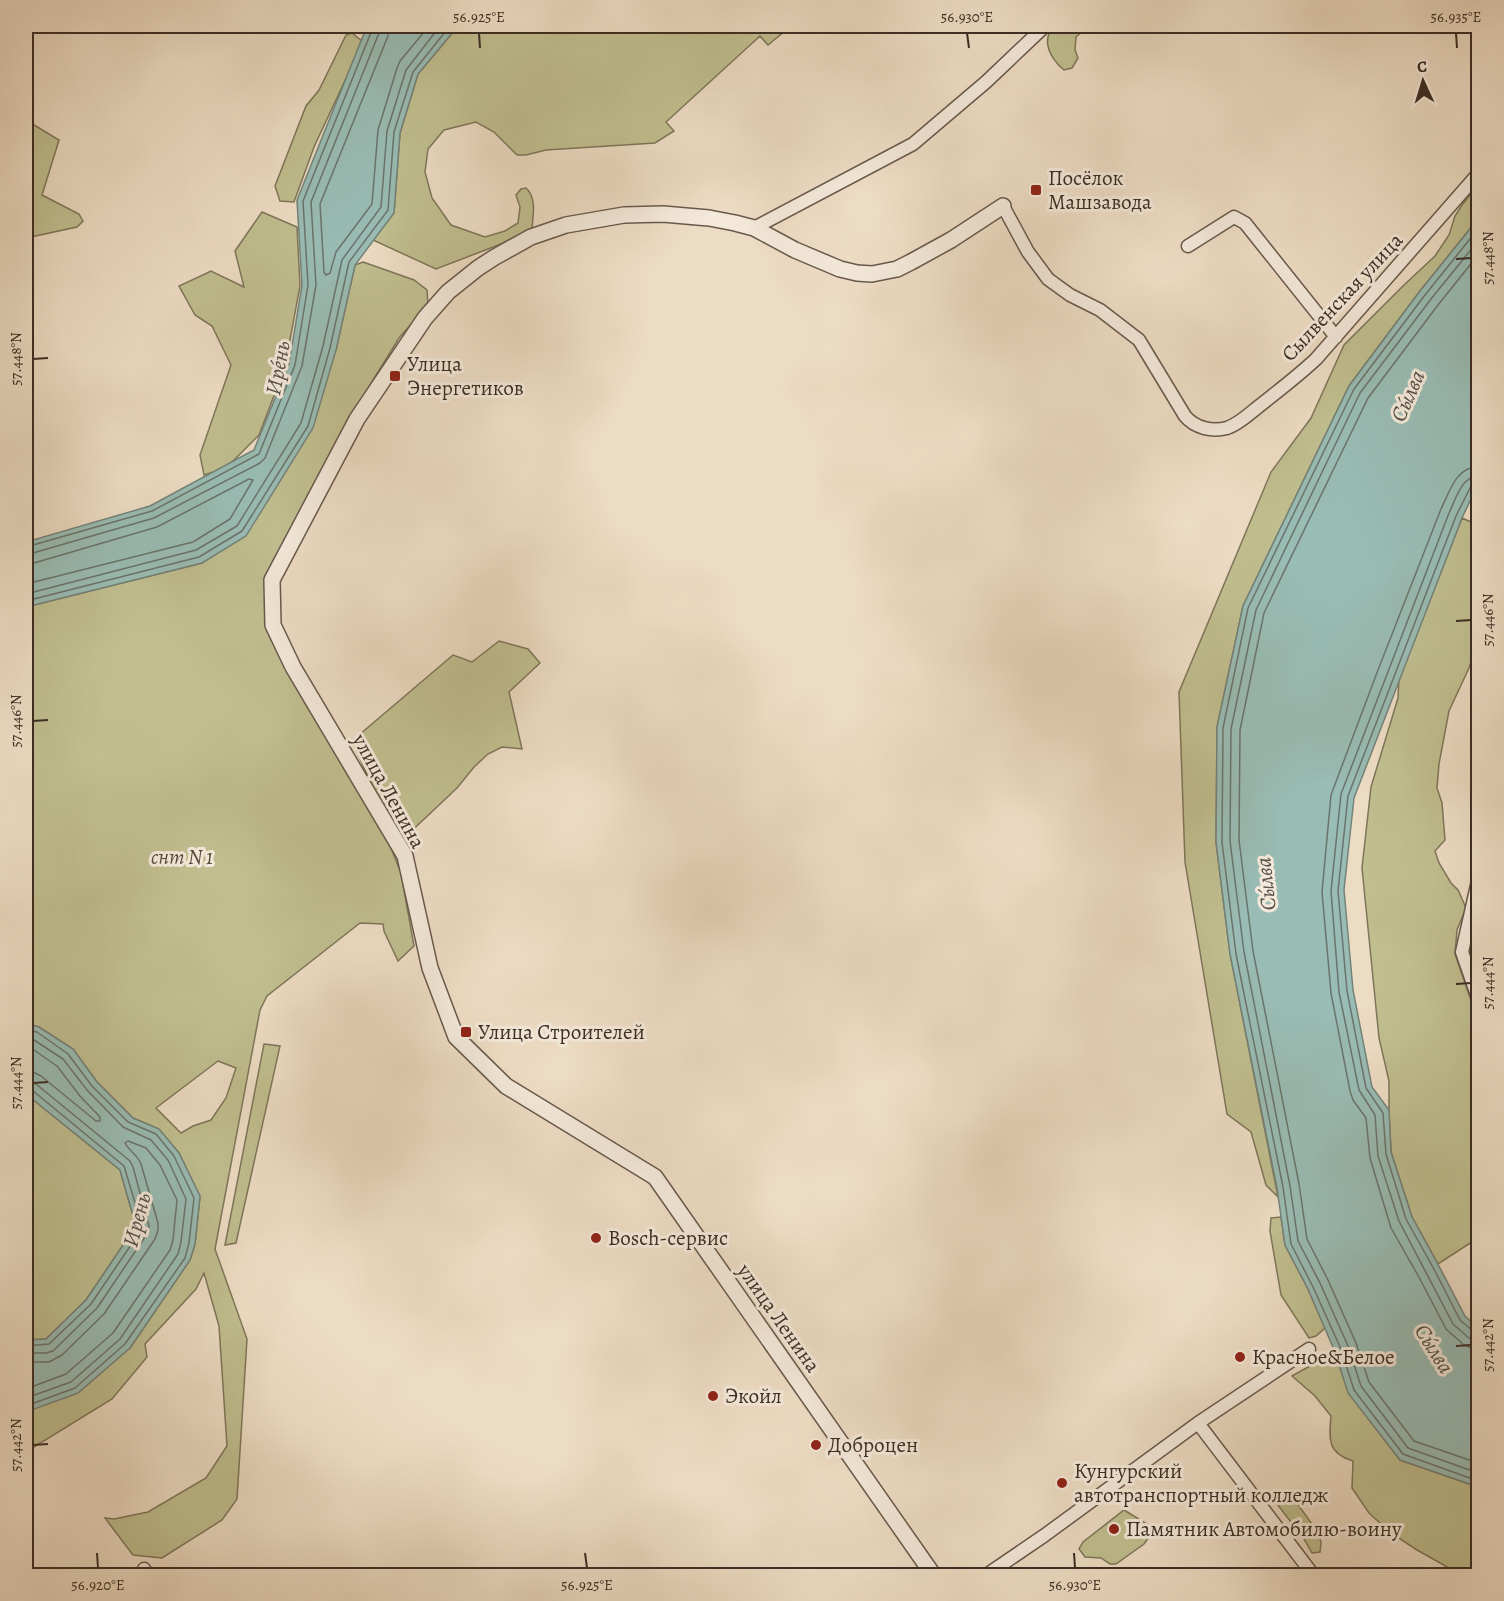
<svg xmlns="http://www.w3.org/2000/svg" width="1504" height="1601" viewBox="0 0 1504 1601" font-family="Alegreya,serif">
<style>
.green{fill:#c0be8f;stroke:#7e765a;stroke-width:1.5;fill-rule:evenodd}
.water{fill:#99bcb4;stroke:#74837a;stroke-width:1.5}
.lines{fill:none;stroke-linecap:round;stroke-linejoin:round}
.shore{stroke:#6a746c;stroke-width:1.5}
.minor-casing{stroke:#68594c;stroke-width:15}
.tertiary-casing{stroke:#68594c;stroke-width:18}
.minor{stroke:#f3e8d9;stroke-width:12}
.tertiary{stroke:#f3e8d9;stroke-width:15}
.ticks{fill:none;stroke:#3c2d24;stroke-width:2}
.poi-dot{fill:#8f2418;stroke:#f3e8d9;stroke-width:2}
.labels{text-anchor:middle;dominant-baseline:central;stroke-width:6;stroke-linejoin:round;paint-order:stroke}
.poi-label{font-size:21px;fill:#3c2d24;stroke:#f3e8d9;text-anchor:start}
.street-label{font-size:21px;fill:#3c2d24;stroke:#f3e8d9}
.park-label{font-size:21px;font-style:italic;fill:#564a39;stroke:#f3e8d9}
.water-label{font-size:22px;font-style:italic;fill:#535148;stroke:#f3e8d9}
.neatline{fill:none;stroke:#3c2d24;stroke-width:2}
.ticks-label{font-size:15px;text-anchor:middle;fill:#3c2d24}
</style>
<rect width="100%" height="100%" fill="#eddcc4"/>
<filter id="stains"><feTurbulence type="fractalNoise" baseFrequency=".00333" numOctaves="4"/><feColorMatrix values="0 0 0 0 .2 0 0 0 0 .09 0 0 0 0 .02 0 0 0 .5 -.17"/></filter>
<radialGradient id="worn" r=".72"><stop offset=".6" stop-color="#630" stop-opacity="0"/><stop offset="1" stop-color="#630" stop-opacity=".3"/></radialGradient>
<!-- green -->
<path class="green" d="M458,26H630L635,33L653,26H791L768,45L760,36L666,122L674,131L655,143L546,150L526,155H517L494,132L476,122L444,130L428,149L425,172L432,198L451,225L485,237L505,231L518,223L520,207L516,195L521,189L526,188C537,198 533,215 532,228L501,244L436,269L373,240L394,213L400,133L418,74Z
M1054,26H1088L1076,37L1075,50L1078,58L1072,68L1064,70C1051,59 1040,41 1054,26Z
M352,33L363,42L314,147L294,202L280,201L275,186L306,106L319,90L346,35Z
M26,120L59,140L42,195L79,214L83,221L77,227L26,238Z
M1478,185V219L1420,291L1349,386L1243,606L1217,727L1216,842L1230,954L1278,1197L1266,1185L1251,1132L1227,1114L1185,862L1179,692L1271,472L1311,418L1344,345L1404,285L1435,256L1449,235L1455,216L1462,205Z
M262,212L297,227L300,286L285,367L259,435L226,468L204,475L200,455L231,365L212,326L195,315L179,286L211,271L244,287L235,251Z
M363,262L414,280L427,290L428,305L399,338L344,427L294,524L268,623L387,838L401,873L414,946L398,961L384,931L383,924L360,923L267,996L260,1010L215,1249L247,1339L237,1499L222,1520L162,1558L133,1555L105,1518L114,1519L148,1512L206,1478L227,1446L219,1326L204,1273L196,1289L145,1344L147,1357L112,1399L26,1452V1412L30,1411L130,1348L190,1260L195,1244L200,1197L179,1153L159,1129L133,1118L97,1082L73,1049L39,1027L26,1024V607L202,563L336,350L355,265ZM218,1061L236,1068L226,1098L211,1120L193,1126L181,1133L156,1108Z
M1462,518L1478,525V640L1469,668L1449,711L1439,764L1437,788L1442,803L1445,840L1435,851L1439,863L1451,883L1458,890L1466,908L1457,930L1455,954L1478,1021V1238L1438,1264L1412,1217L1391,1152L1389,1110V1081L1379,1038L1362,868L1371,787L1398,698L1399,678Z
M499,641L528,649L540,663L509,692L522,749L502,747L488,754L474,767L457,788L405,837L373,788L352,741L453,655L472,662Z
M264,1044L280,1046L236,1243L225,1245Z
M26,1094L120,1170L136,1226L86,1300L46,1339L26,1340Z
M1281,1217L1285,1245L1308,1289L1325,1328L1316,1336L1309,1338L1281,1295L1270,1231L1271,1218Z
M1335,1352L1349,1393L1400,1460L1478,1487V1575H1464L1458,1573L1417,1550L1391,1533L1369,1513L1352,1488L1353,1461C1327,1453 1329,1439 1331,1416L1315,1396L1292,1376Z
M1287,1498L1297,1503L1319,1534L1321,1543L1320,1552L1312,1553L1304,1539L1277,1504Z
M1124,1510L1155,1529L1144,1544L1116,1564H1110L1101,1558L1085,1557L1079,1549L1083,1542Z"/>
<!-- water -->
<path class="water" d="M367,26H458L418,74L400,133L394,213L355,265L336,350L313,428L246,536L202,563L26,607V542L150,506L254,450L289,364L302,285L297,200Z
M1478,219V484L1462,518L1354,798L1344,890L1353,990L1372,1087L1389,1110L1391,1152L1412,1217L1440,1268L1465,1316L1478,1328V1487L1400,1460L1348,1393L1335,1352L1308,1289L1285,1245L1277,1188L1230,954L1216,842L1217,727L1243,606L1349,386L1420,291Z
M26,1024L39,1027L73,1049L97,1082L133,1118L159,1129L179,1153L200,1196L195,1244L190,1260L130,1348L78,1393L26,1412V1340L46,1339L86,1300L136,1226L120,1170L26,1094Z"/>
<g class="lines">
<!-- shore -->
<path class="shore" d="M389,26L388,36L320,204L324,272L326,275L330,273L336,252L372,204L378,130L397,68L400,61L429,26
M1478,229L1425,295L1354,389L1248,608L1223,728L1222,842L1236,954L1283,1187L1291,1244L1313,1287L1341,1349L1354,1390L1403,1454L1478,1481
M1478,241L1431,299L1360,393L1256,610L1231,729L1230,841L1244,952L1290,1186L1298,1241L1320,1283L1348,1346L1361,1386L1408,1448L1478,1473
M1478,255L1438,305L1368,398L1264,613L1240,730L1239,840L1253,951L1299,1184L1307,1239L1328,1280L1356,1343L1369,1382L1414,1441L1478,1463
M1478,467C1456,467 1450,491 1441,509L1378,670L1331,795L1322,892L1331,993L1350,1091L1353,1100L1366,1118L1370,1158L1391,1228L1420,1279L1446,1329L1464,1345L1471,1348L1478,1349
M1478,476C1461,477 1456,499 1449,513L1341,794L1331,891L1339,992L1359,1090L1375,1115L1378,1156L1399,1221L1453,1324L1469,1338L1478,1340
M1478,483H1474L1471,486L1456,516L1348,796L1338,891L1347,991L1366,1088L1383,1113L1386,1154L1406,1219L1435,1271L1460,1320L1473,1331L1478,1332
M26,547L152,511L259,454L295,365L308,285L303,201L372,30L373,26
M26,555L154,518L260,463L265,458L302,366L316,285L311,202L379,33L380,26
M26,564L34,563L157,527L249,479L253,480L230,519L193,542L26,584
M26,594L196,550L237,526L301,423L323,346L342,260L381,207L387,131L406,70L440,26
M26,601L199,557L242,531L308,426L330,348L349,262L388,210L394,132L413,72L450,26
M26,1030L37,1032L68,1054L92,1086L128,1122L156,1134L174,1156L194,1198L189,1243L185,1258L125,1344L75,1388L26,1406
M26,1038L34,1040L63,1059L87,1090L123,1127L151,1140L168,1160L186,1199L181,1242L178,1254L120,1339L71,1382L26,1398
M26,1047L31,1048L57,1066L80,1096L100,1117V1121H96L41,1076L33,1072H26
M26,1081L36,1084L130,1161L133,1167L149,1226L147,1234L97,1308L53,1351L46,1353H26
M26,1088L32,1090L124,1166L142,1226L141,1230L91,1304L49,1344L26,1346
M26,1362H49L62,1355L104,1314L155,1239L158,1230V1223L141,1164C138,1155 129,1151 125,1143L128,1141L146,1148L160,1165L177,1200L173,1240L170,1250L113,1333L66,1374L26,1389"/>
<!-- minor casing -->
<g class="minor-casing">
<path id="minor" d="M1003,206L1028,252L1048,279L1070,295L1100,310L1139,340L1185,416C1195,428 1212,432 1227,428C1239,424 1249,414 1258,407C1278,391 1298,376 1316,359L1478,174
M754,228L913,144L986,82L1045,26
M1188,246L1234,217L1245,223L1336,337
M1478,881L1462,952L1478,998
M1198,1423L1314,1576
M144,1569L149,1576
M985,1576L1045,1535L1198,1423L1309,1349"/>
</g>
<!-- tertiary casing -->
<g class="tertiary-casing">
<path id="tertiary" d="M934,1576L655,1177L506,1086L456,1037L430,968L405,856L293,667L273,625L272,580L357,419L425,318L448,292L478,268L495,257L531,237L566,225L624,215L663,214L709,218L735,223L754,228L795,250L840,269L857,273L872,274L897,269L911,262L951,240L1003,206"/>
</g>
<!-- minor -->
<use href="#minor" class="minor"/>
<!-- tertiary -->
<use href="#tertiary" class="tertiary"/>
</g>
<!-- ticks -->
<path class="ticks" d="M479,33L480,48M967,33L969,48M1456,33L1457,48M1456,259L1471,258M33,359L48,358M1456,621L1471,620M33,721L48,720M1456,984L1471,983M33,1083L48,1082M1456,1346L1471,1345M33,1445L48,1444M97,1553L98,1568M585,1553L587,1568M1074,1553L1075,1568"/>
<!-- markers -->
<g class="poi-dot">
<rect x="1030" y="184" width="12" height="12" rx="3"/>
<rect x="389" y="370" width="12" height="12" rx="3"/>
<rect x="460" y="1026" width="12" height="12" rx="3"/>
<circle cx="596" cy="1238" r="6"/>
<circle cx="1240" cy="1357" r="6"/>
<circle cx="713" cy="1396" r="6"/>
<circle cx="816" cy="1445" r="6"/>
<circle cx="1062" cy="1483" r="6"/>
<circle cx="1114" cy="1529" r="6"/>
</g>
<g class="labels">
<!-- poi labels -->
<g class="poi-label">
<text x="1048" y="178">Посёлок<tspan x="1048" dy="24">Машзавода</tspan></text>
<text x="407" y="364">Улица<tspan x="407" dy="24">Энергетиков</tspan></text>
<text x="478" y="1032">Улица Строителей</text>
<text x="608" y="1238">Bosch-сервис</text>
<text x="1252" y="1357">Красное&amp;Белое</text>
<text x="725" y="1396">Экойл</text>
<text x="828" y="1445">Доброцен</text>
<text x="1074" y="1471">Кунгурский<tspan x="1074" dy="24">автотранспортный колледж</tspan></text>
<text x="1126" y="1529">Памятник Автомобилю-воину</text>
</g>
<!-- street labels -->
<g class="street-label">
<text transform="translate(1342 297) rotate(-47)">Сылвенская улица</text>
<text transform="translate(389 791) rotate(61)">улица Ленина</text>
<text transform="translate(779 1318) rotate(55)">улица Ленина</text>
</g>
<!-- park labels -->
<g class="park-label">
<text x="182" y="857">снт N 1</text>
</g>
<!-- water labels -->
<g class="water-label">
<text transform="translate(278 368) rotate(-79)">Ире́нь</text>
<text transform="translate(1408 396) rotate(-66)">Сы́лва</text>
<text transform="translate(1266 884) rotate(-96)">Сы́лва</text>
<text transform="translate(137 1220) rotate(-75)">Ирень</text>
<text transform="translate(1434 1349) rotate(58)">Сы́лва</text>
</g>
</g>
<!-- margin -->
<rect width="1504" height="1601" fill="none" stroke="#eddcc4" stroke-width="66"/>
<!-- north arrow -->
<g transform="translate(1423 81) rotate(356)" stroke="#f3e8d9" stroke-width="4.5" paint-order="stroke">
<path d="M0-4.5L10 22L0 15L-10 22Z" fill="#3c2d24"/>
<text y="-9" font-size="16" font-weight="bold" text-anchor="middle" fill="#3c2d24">С</text>
</g>
<rect x="33" y="33" width="1438" height="1535" class="neatline"/>
<g class="ticks-label">
<text x="479" y="22">56.925°E</text>
<text x="967" y="22">56.930°E</text>
<text x="1456" y="22">56.935°E</text>
<text transform="translate(1488 258) rotate(-90)" y="5">57.448°N</text>
<text transform="translate(16 359) rotate(-90)" y="5">57.448°N</text>
<text transform="translate(1488 620) rotate(-90)" y="5">57.446°N</text>
<text transform="translate(16 721) rotate(-90)" y="5">57.446°N</text>
<text transform="translate(1488 983) rotate(-90)" y="5">57.444°N</text>
<text transform="translate(16 1083) rotate(-90)" y="5">57.444°N</text>
<text transform="translate(1488 1345) rotate(-90)" y="5">57.442°N</text>
<text transform="translate(16 1445) rotate(-90)" y="5">57.442°N</text>
<text x="98" y="1590">56.920°E</text>
<text x="587" y="1590">56.925°E</text>
<text x="1075" y="1590">56.930°E</text>
</g>
<rect width="100%" height="100%" filter="url(#stains)"/>
<rect width="100%" height="100%" fill="url(#worn)"/>
</svg>
